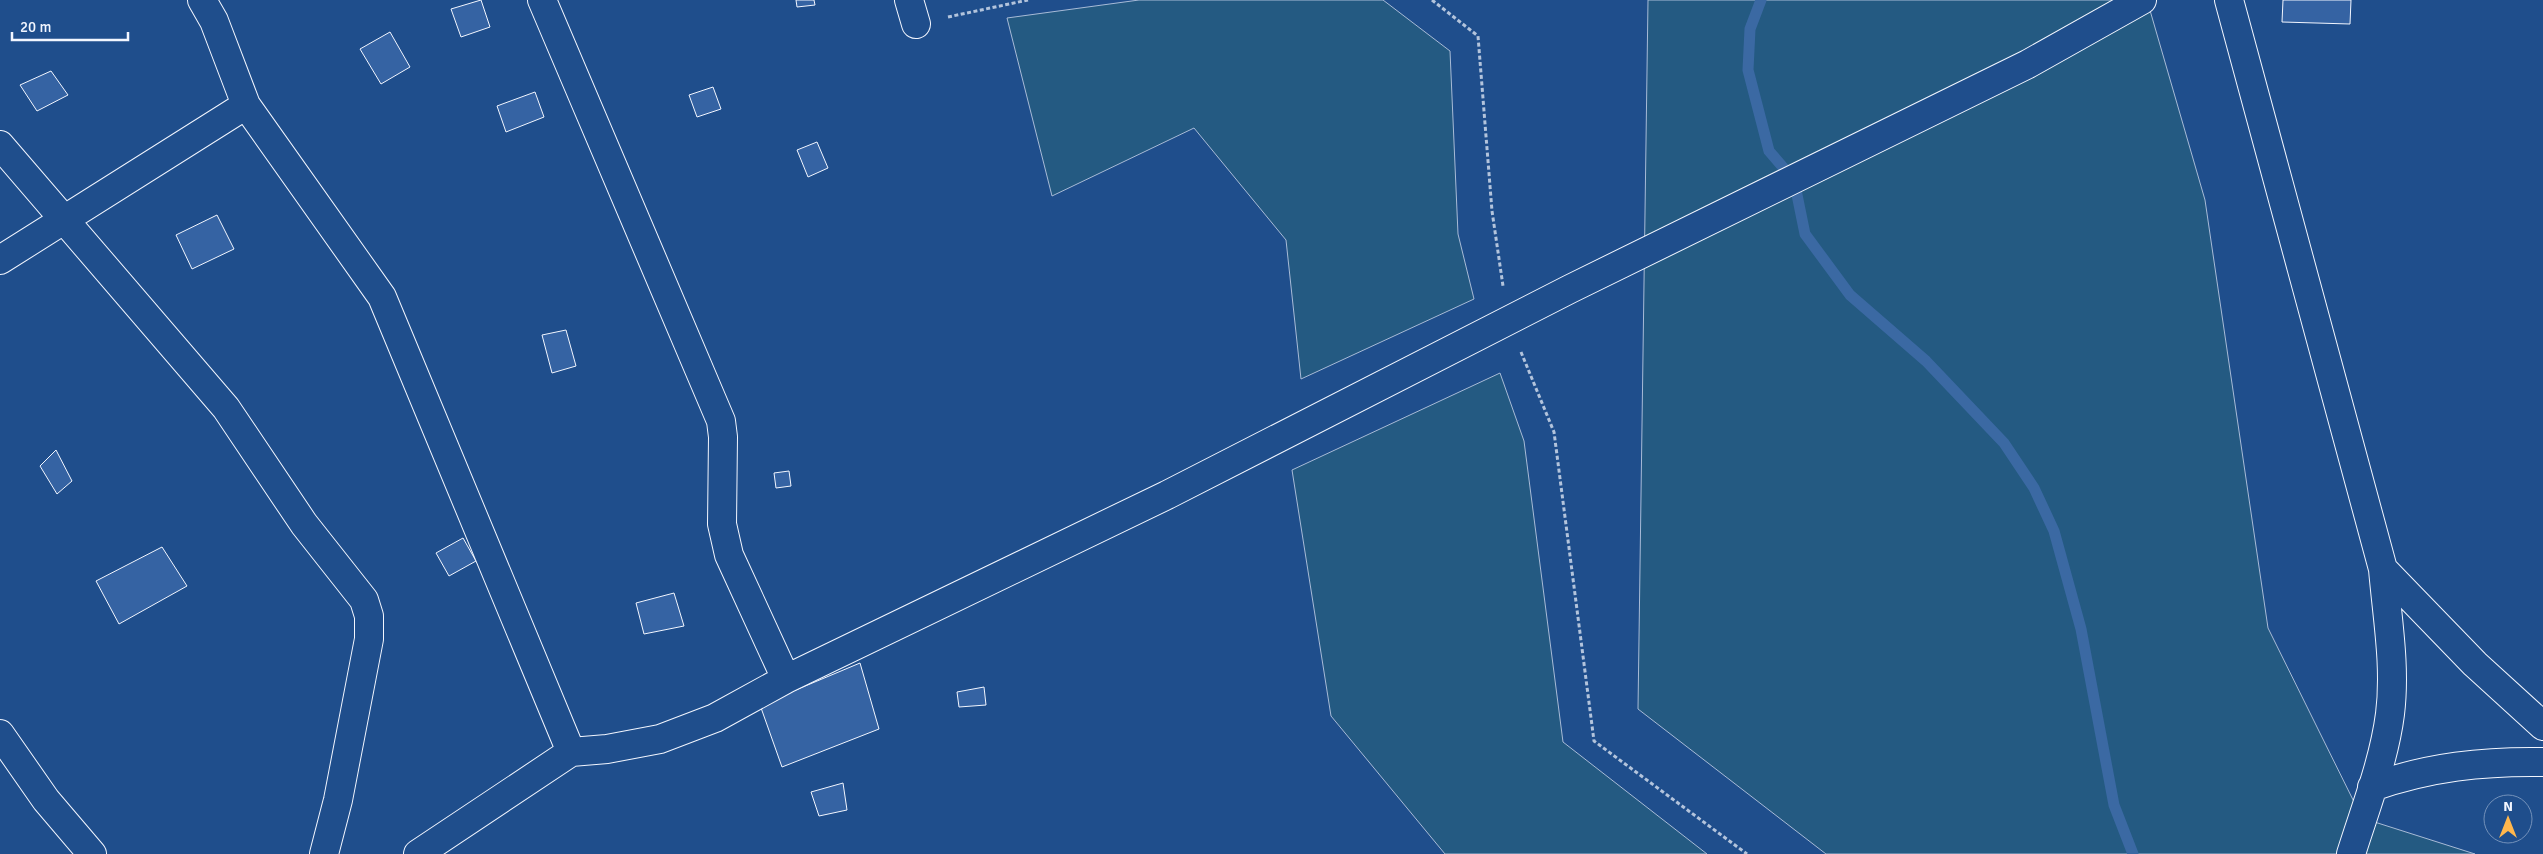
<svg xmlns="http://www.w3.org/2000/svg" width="2543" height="854" viewBox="0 0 2543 854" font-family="Signika,sans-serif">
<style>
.green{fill:#245a82;stroke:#a8bbd7}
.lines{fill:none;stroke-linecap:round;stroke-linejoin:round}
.stream{stroke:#3b69a3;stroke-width:11}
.building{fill:#3563a3;stroke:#f2f6ff}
.minor-casing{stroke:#f2f6ff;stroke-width:30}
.path{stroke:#b3c4dc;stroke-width:3;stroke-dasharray:4 2.5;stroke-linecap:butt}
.minor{stroke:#1f4e8c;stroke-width:28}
</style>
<rect width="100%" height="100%" fill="#1f4e8c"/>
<!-- green -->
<path class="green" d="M1139,0H1383L1450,51L1458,234L1474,299L1301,379L1286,240L1194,128L1052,196L1007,18Z
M1648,0H2147L2205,200L2268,628L2362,818L2475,854H1826L1638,709Z
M1500,373L1524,441L1563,742L1707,854H1445L1331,716L1292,470Z"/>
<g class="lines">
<!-- stream -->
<path class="stream" d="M1761,0L1750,29L1748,70L1769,151L1794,180L1805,234L1850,295L1926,361L2004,443L2034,488L2054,531L2081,629L2114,805L2133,854"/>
</g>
<!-- building -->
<path class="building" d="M481,0L490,27L461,37L451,9Z
M796,0H814L815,5L797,7Z
M2283,0H2351L2350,24L2282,22Z
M390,32L410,67L381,84L360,49Z
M51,71L68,95L37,111L20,85Z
M713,87L721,109L697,117L689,95Z
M535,92L544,117L506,132L497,106Z
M817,142L828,168L808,177L797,150Z
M217,215L234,249L192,269L176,235Z
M566,330L576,366L552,373L542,335Z
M56,450L72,481L57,494L40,466Z
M789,471L791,486L776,488L774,473Z
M463,538L476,561L449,576L436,553Z
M162,547L187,586L119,624L96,581Z
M674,593L684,626L644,634L636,603Z
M860,663L879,729L782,767L760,705Z
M984,687L986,705L959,707L957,692Z
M843,783L847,810L819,816L811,792Z"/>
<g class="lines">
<!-- minor casing -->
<g class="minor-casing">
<path id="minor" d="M202,0L214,21L246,105L382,297L571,752
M542,0L721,421L723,437L722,524L729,555L786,679
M909,0L916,24
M2229,0L2383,569L2475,664L2543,726
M0,145L226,408L304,524L364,600L369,616V639L338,800L324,854
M0,260L246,105
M0,734L46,800L92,854
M2372,787C2429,767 2483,761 2543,762
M418,854L571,752L607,749L660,739L715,718L786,679L1167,495L1570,289L2028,64L2142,0
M2351,854C2365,809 2384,761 2390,714C2396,666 2387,617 2383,569"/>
</g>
<!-- path -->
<path class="path" d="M1432,0L1478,36L1492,211L1503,286
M948,17L1028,0
M1521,352L1554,432L1594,741L1747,854"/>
<!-- minor -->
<use href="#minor" class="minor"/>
</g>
<!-- north arrow -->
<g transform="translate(2508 819)"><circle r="24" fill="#1f4e8c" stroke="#7391ba"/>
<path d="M0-4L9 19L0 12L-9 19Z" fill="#ffb74d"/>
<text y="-8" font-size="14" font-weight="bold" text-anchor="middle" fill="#f2f6ff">N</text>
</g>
<!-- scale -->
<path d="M12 32v8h116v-8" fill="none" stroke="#f2f6ff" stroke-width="2.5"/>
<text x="20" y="32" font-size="15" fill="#f2f6ff" stroke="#1f4e8c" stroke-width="4" paint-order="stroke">20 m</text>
</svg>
